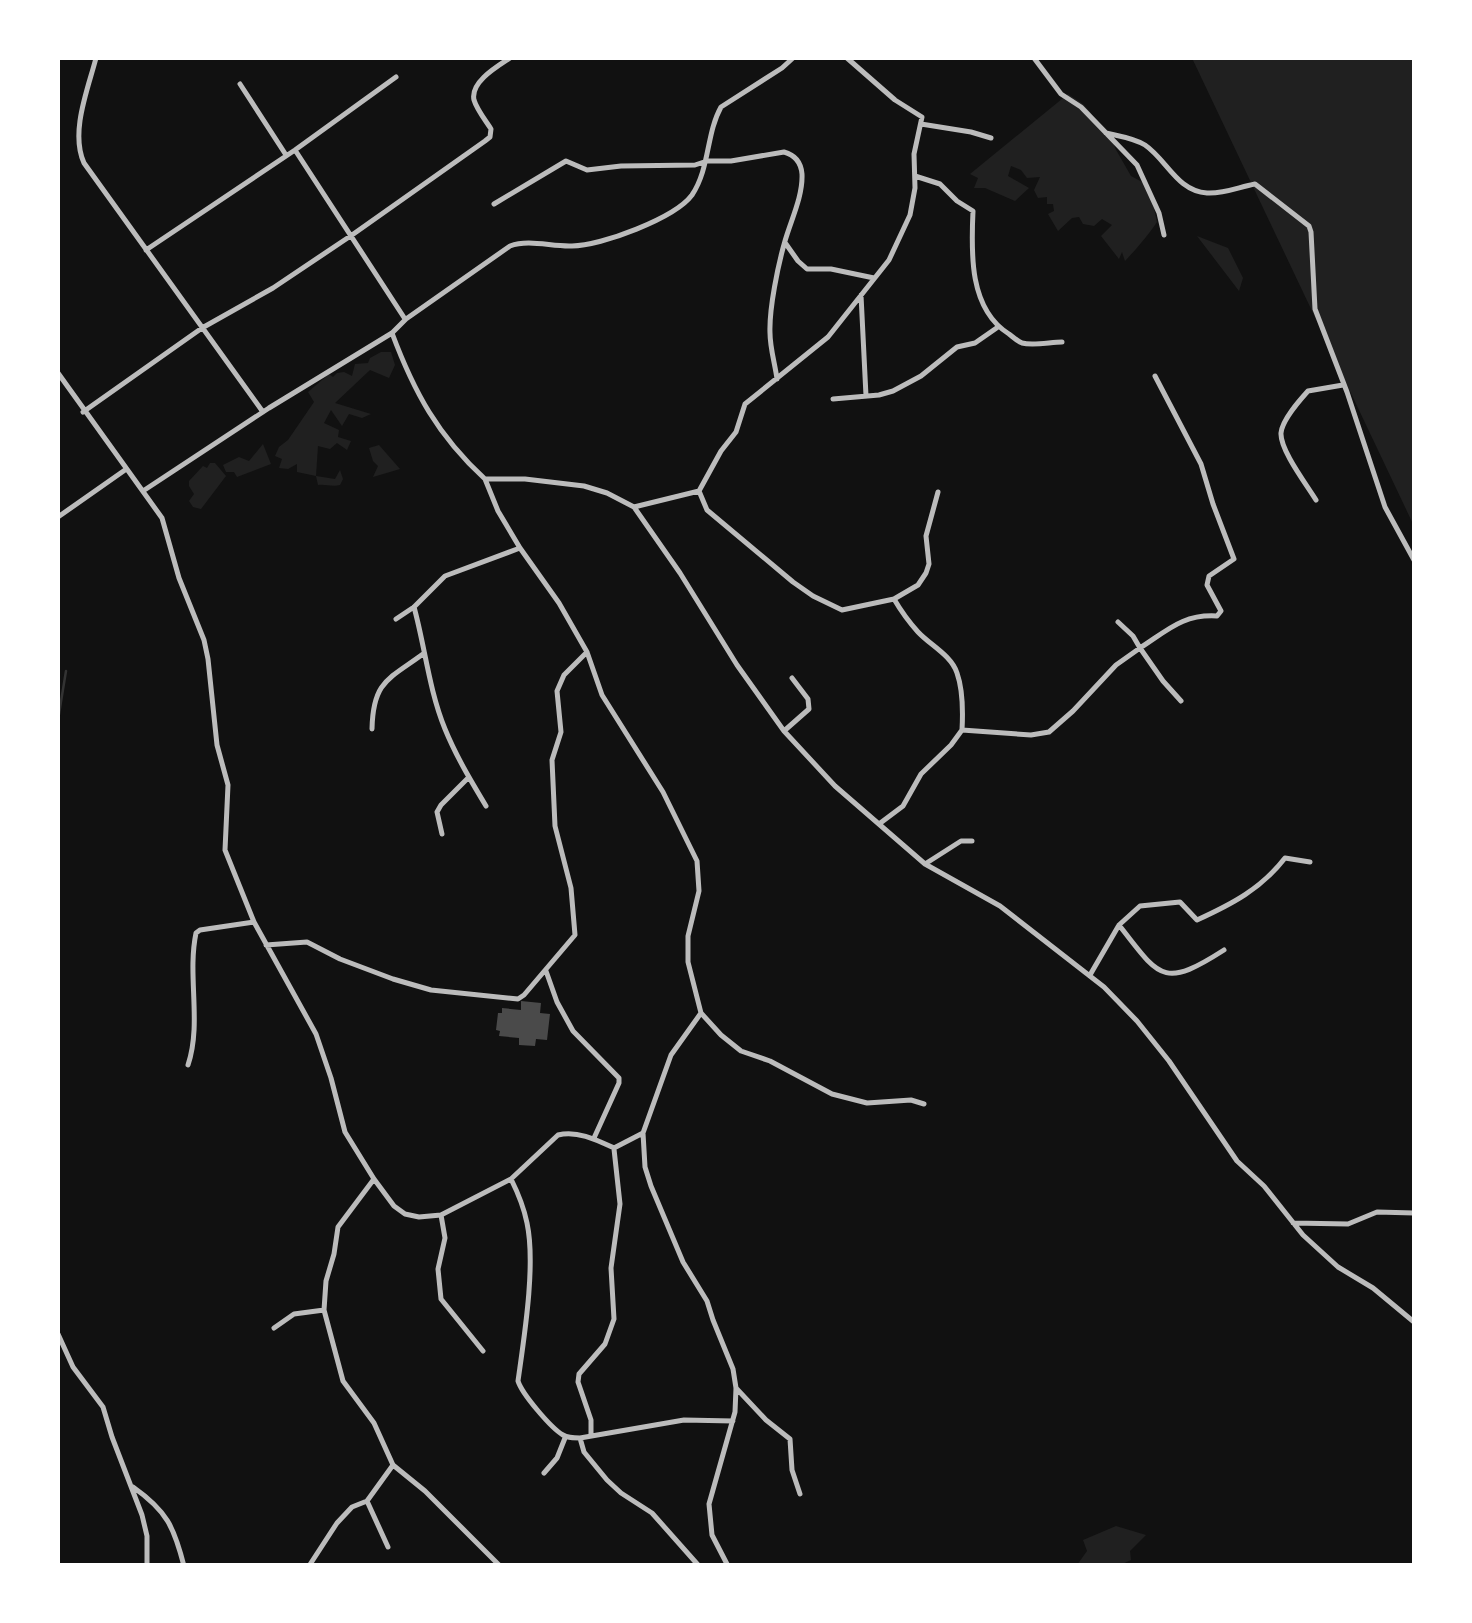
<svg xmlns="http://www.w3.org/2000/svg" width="1472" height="1623" viewBox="0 0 1472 1623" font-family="'IBM Plex Sans',sans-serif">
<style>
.green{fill:#202020}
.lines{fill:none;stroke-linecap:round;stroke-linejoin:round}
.stream{stroke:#333;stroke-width:2.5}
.building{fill:#4a4a4a}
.minor{stroke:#bcbcbc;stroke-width:5}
</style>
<rect width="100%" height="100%" fill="#111"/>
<!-- green -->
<path class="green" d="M1192,58H1414V526Z
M1068,94L1083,104L1091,113L1095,123L1112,136L1115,148L1131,176L1144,183L1153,204L1157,222C1147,237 1137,248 1125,261L1122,252L1119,259L1101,236L1112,225L1102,219L1094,226L1083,224L1079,217L1072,218L1058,231L1048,214L1054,211L1053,204H1047V197L1038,198L1034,190L1040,177L1027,178L1021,170L1011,166L1008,176L1029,188L1015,201L985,188H974L978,178L970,174Z
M1197,236L1228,248L1243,278L1239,291Z
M381,352H391L395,365L389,378L370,370L335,403L371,414L362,418L349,414L342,426L331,410L324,423L339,430L338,437L351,441L347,450L337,443L330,449L318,446L316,476L335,479L340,470L343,479L340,485C332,487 326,484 318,485L316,476L297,472V464L288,469L279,468L282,459L275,456L279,447L288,440L314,402L308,392L329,374L333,377L337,373L344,372L352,376L355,364L368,363L370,358Z
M263,444L271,464L237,477L234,472H226L223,465L239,457L249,461Z
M379,445L400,469L373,477L378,466L373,461L369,448Z
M210,463H215L226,476L201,509L193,507L189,501L194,494L189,486V481L203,466L207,468Z
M1116,1526L1146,1535L1130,1551L1131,1560L1120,1565H1077L1087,1551L1083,1540Z"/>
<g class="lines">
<!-- stream -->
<path class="stream" d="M58,720L66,671"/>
</g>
<!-- building -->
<path class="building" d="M521,1001L541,1003L540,1013L550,1014L547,1040L536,1039L535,1046L519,1045V1038L499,1036L500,1031L496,1030L498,1013H502V1008L521,1010Z"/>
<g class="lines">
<!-- minor -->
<path class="minor" d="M96,58C88,89 70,132 84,163L263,412
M847,58L895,100L922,117L914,154L915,188L910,215L889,260L828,337L745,404L736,432L721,451L699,491L707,510L793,582L813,596L842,610L894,599
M1034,58L1061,94L1081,107L1137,165L1159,213L1164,235
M240,84L286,155
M921,124L971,132L991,138
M1106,133C1119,136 1134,138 1145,145C1167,160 1177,191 1207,193C1224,194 1239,187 1255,184L1309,226L1311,232L1315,309L1347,392L1385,507L1414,560
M295,150L405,319
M915,176L940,184L957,201L973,211C971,253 969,309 1009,334C1013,337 1017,341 1022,343C1033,346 1051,342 1062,342
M494,204L566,161L587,170L621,166L695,165L707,161H731L784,152C795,155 801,162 802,174C803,196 791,220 785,241C778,265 769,309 770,333C770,348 775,364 777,379
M786,244L798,261L807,269H831L874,278
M146,250L295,150L396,77
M861,295L866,396
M392,333C414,392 438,436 485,479H525L584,486L607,493L634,507L680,573L737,665L784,731L835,786L925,864L1000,906L1104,987L1137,1021L1169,1061L1237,1161L1264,1186L1303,1235L1338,1267L1373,1288L1414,1322
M58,373L162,518L179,578L204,640L208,659L217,745L228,785L225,850L254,922L316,1034L331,1078L345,1132L374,1179L394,1206L405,1214L419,1217L441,1215L511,1179L558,1135C577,1130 597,1140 614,1148L643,1133L671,1055L701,1013
M833,399L879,395L893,391L921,376L957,347L975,343L998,327
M83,412L202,328L273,288L352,235L485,141L490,137L491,129C486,121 477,110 474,100C470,82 498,66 510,58
M485,479L498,511L520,548L559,603L587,652L602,695L663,792L697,861L699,891L688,936V962L701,1013L721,1035L741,1051L770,1061L832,1094L867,1103L911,1100L924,1104
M143,491L269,408L392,333L406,319L510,246C529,239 552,247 572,246C601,246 675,218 692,195C710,168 706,134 721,107L782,68L793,58
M938,492L926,536L929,564L926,573L918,585L894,599C901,611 909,622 918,632C930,645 951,655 957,673C963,690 963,712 962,730
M1316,500C1307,485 1280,450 1281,433C1282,420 1299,401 1308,391L1343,385
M634,507L699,491
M58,517L125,470
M414,607C425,647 429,690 445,729C456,756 471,781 486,806
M396,619L414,607L445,576L520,548
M1118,622L1133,636L1140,648C1168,630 1183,614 1217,616L1221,611L1207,585L1209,576L1234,559L1213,504L1201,464L1155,376
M372,729C373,681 389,679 423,654
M962,730L1031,735L1049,732L1073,711L1116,665L1140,648L1163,681L1181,701
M784,731L809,709L808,699L792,678
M879,824L903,806L921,774L951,745L962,730
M442,834L437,812L441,805L469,777
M925,864L961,841H972
M1119,925C1160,978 1163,989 1224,950
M266,945L307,942L340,959L393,979L431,990L518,999L524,995L575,935L571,888L555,826L552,760L561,732L557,691L564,675L587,652
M546,971L557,1002L573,1031L619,1078V1083L594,1138
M1090,975L1119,925L1140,906L1180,902L1197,920C1232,904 1261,889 1285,858L1310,862
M188,1065C202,1023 187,976 196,933L200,930L254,922
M643,1133L645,1167L651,1186L683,1262L707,1301L713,1320L733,1369L736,1388L735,1412L709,1504L712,1535L728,1566
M374,1179L338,1227L334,1254L326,1281L324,1310L343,1381L374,1423L393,1465L425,1491L500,1566
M511,1179C518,1193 524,1208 527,1223C536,1265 524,1338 518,1381C522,1394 551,1428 563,1435C568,1438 573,1438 580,1438L684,1420L733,1421
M441,1215L445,1238L438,1269L441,1299L483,1351
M1293,1223L1348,1224L1377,1212L1414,1213
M274,1328L294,1314L324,1310
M58,1334L73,1367L103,1407L112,1437L142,1515L147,1536V1566
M736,1388L766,1420L790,1439L792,1470L800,1494
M591,1435V1420L578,1382L579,1374L605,1344L614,1319L611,1268L620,1204L614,1149
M580,1438L584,1452L607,1480L621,1493L652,1513L699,1566
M544,1473L557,1458L565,1438
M133,1487C167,1511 174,1527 184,1566
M367,1501L388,1547
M309,1566L337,1523L352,1507L367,1501L393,1465"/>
</g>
<!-- border -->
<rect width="1472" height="1623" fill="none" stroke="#ffffff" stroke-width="120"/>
</svg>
